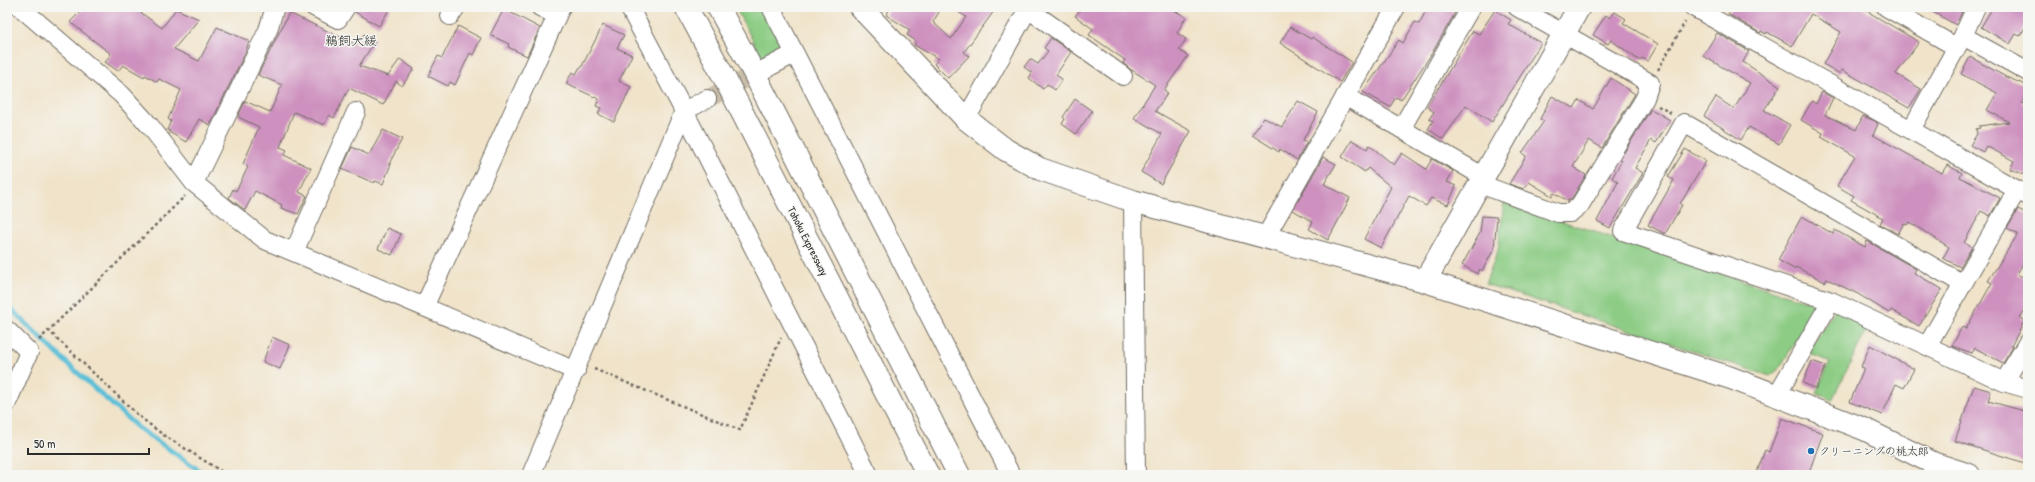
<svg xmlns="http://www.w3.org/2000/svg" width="2035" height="482" viewBox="0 0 2035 482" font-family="'Patrick Hand','Klee One',sans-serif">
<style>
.green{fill:#8ccc84;stroke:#5c7c58}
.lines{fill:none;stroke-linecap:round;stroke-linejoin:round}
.stream{stroke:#5abfd7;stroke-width:5}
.building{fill:#ce91bf}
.street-tunnel{stroke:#c9bea9;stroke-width:18;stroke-dasharray:18 9;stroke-linecap:butt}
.street-casing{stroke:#706b62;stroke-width:20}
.secondary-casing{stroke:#706b62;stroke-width:24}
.highway-casing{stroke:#706b62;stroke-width:24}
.path{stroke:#706b62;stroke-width:2.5;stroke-dasharray:3 3;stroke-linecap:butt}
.street{stroke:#fff;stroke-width:18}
.secondary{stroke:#fff;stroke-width:22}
.highway{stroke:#fff;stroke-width:22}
.poi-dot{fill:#1f6fb2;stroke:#f6f6f2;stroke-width:1.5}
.labels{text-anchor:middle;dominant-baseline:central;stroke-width:3;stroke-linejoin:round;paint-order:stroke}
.street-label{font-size:11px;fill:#2b2b2b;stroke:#f6f6f2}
.poi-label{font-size:11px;fill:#2b2b2b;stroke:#f6f6f2;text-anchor:start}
.quarter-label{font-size:13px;fill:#2b2b2b;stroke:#f6f6f2}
</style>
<rect width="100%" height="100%" fill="#f6f6f2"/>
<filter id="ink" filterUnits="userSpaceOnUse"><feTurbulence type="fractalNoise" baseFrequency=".025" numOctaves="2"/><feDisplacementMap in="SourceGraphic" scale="8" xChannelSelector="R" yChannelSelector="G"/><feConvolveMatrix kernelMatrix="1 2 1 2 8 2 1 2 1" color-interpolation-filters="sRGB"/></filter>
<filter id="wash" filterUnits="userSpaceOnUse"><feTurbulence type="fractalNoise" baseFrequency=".012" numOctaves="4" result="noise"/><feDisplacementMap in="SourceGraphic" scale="16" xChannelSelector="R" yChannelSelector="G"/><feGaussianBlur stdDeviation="0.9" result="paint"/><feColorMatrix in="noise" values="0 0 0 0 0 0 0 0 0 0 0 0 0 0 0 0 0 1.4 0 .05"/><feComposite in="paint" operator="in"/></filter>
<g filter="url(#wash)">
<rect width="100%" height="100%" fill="#f0e3c9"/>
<!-- green -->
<path class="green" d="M735,7H762L785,51L764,62Z
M1504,202L1817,305L1779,369L1770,376L1485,284L1498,250Z
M1835,309L1869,325L1832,400L1816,393L1830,362L1808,353Z"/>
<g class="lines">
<!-- stream -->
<path class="stream" d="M7,305L68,364L137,427L206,475"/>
</g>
<g id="blocks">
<!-- building -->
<path class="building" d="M85,7H133L162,28L176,9L199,19L174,49L199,61L217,27L249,41L246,51L210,125L199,119L186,142L169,132L170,131L167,130L171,121L168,119L181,90L159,79L157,82L145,75L144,77L123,65L118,71L105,62L111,54L70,22Z
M356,7H391L379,26L355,12Z
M891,7H942L933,22L951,39L966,17L951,7H997L964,52L969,56L948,78L934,64L939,59L914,45L916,41L907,35L910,30L886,15Z
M1083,7H1168L1186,17L1177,33L1186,39L1179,50L1188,56L1164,90L1168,93L1155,111L1191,131L1161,184L1141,172L1162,134L1134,118L1155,85L1130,69L1123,63L1125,60L1089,35L1093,29L1075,16Z
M1428,7H1447L1455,13L1432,53L1401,100L1396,97L1390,107L1363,92L1399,40L1403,43L1415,22L1419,24Z
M1732,7H1860L1919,42L1896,74L1921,89L1909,108L1842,70L1840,74L1823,64L1841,32L1811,14L1792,46L1767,32L1766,34L1761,31L1760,33L1728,14Z
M1924,7H1964L1956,25Z
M1993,7H2028V22L2020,36L2016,34L2010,44L1981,27Z
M504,9L540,28L527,56L508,47L509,44L490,35Z
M1495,10L1511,20L1508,24L1541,43L1492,122L1466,105L1443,139L1428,129L1433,121L1429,119L1434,112L1427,107L1473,31L1479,34Z
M1615,12L1626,19L1623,23L1658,44L1648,61L1642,58L1640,61L1611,40L1608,44L1593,35L1606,15L1610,18Z
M289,13L357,45L364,34L375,41L359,66L388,76L400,59L414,69L402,86L396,81L383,105L349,88L334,118L329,115L324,125L294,112L280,147L287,150L284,155L311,168L299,192L307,196L298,214L281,208L282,205L255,191L245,210L229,198L233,189L236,191L248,167L243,164L259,127L238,117L245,101L270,112L282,85L258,75Z
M603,25L624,35L617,48L632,55L619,81L631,87L614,122L598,114L601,108L596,106L599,99L566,84L572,72L576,74L580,67L581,68Z
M458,26L481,38L473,55L470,53L455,85L450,82L448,86L428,76L438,56L442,58Z
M1290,27L1311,39L1312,37L1352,62L1340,82L1280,43Z
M1717,33L1749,51L1743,62L1780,86L1764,110L1790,125L1779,144L1749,127L1741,140L1704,116L1716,97L1734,109L1750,83L1703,56Z
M1051,38L1071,52L1056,75L1062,79L1055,90L1047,84L1043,89L1029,78L1032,73L1024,67L1030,59L1038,64L1048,51L1044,48Z
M1970,57L2006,77L2028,86V91L2022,103L2028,106V176L2010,169L2014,161L1986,146L1983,152L1970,145L1977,134L1976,129L1980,128L1979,126L2009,122L1987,110L1997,93L1961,74Z
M1611,78L1635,94L1602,148L1589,140L1573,167L1586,175L1572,198L1568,201L1554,193L1552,196L1529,182L1524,189L1509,184L1526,156L1522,153L1544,121L1540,119L1552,96L1574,108L1579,100L1593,109Z
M1822,92L1833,98L1825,115L1856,130L1863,116L1875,121L1878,124L1873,135L1942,173L1947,165L1962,173L1960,177L2000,198L1990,216L1981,211L1964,243L1972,247L1960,267L1943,258L1949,247L1909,222L1907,225L1904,223L1898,234L1880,224L1883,218L1851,200L1854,196L1837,186L1855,156L1821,137L1823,133L1801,120L1812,101L1816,104Z
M1075,99L1092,111L1076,134L1062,124L1065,119L1063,117Z
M1298,101L1318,112L1303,140L1307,142L1297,160L1280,149L1279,152L1252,135L1264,118L1282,127Z
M1651,109L1670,120L1656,143L1651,140L1635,168L1643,173L1610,228L1597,221L1618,182L1612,178L1622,160L1620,159Z
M383,130L402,139L389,164H391L383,184L375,181L374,183L342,169L352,147L369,155Z
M1352,140L1367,149L1369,145L1394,165L1402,153L1426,169L1432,159L1453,171L1447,182L1456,186L1448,205L1431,198L1426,206L1409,196L1381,248L1364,239L1391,187L1368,168L1365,172L1342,157Z
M1685,149L1706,161L1680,204L1682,205L1665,234L1648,225L1674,180L1668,177Z
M1323,157L1336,164L1324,184L1350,198L1328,240L1309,229L1313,222L1293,210Z
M2018,209L2028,214V255L2017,274L2028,280V305L2020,318L2025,320L2011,346L2013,347L2003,363L1975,348L1972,353L1952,346L1962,327L1966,329L1992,283L1988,281L2018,234L2007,228Z
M1482,216L1497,217L1494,249L1482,271L1480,269L1477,274L1462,265L1480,233Z
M1802,216L1833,234L1835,230L1865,247L1867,241L1871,243L1916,269L1914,273L1942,289L1919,326L1891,310L1889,313L1858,294L1827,279L1825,282L1796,267L1794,269L1778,260Z
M387,228L401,234L392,255L378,249Z
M272,337L290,345L280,369L263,362Z
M1870,345L1914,369L1904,388L1896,384L1882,415L1850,402L1864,368L1861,367Z
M1812,361L1826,366L1816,389L1803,383Z
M1974,386L1991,391L1988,401L2028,412V464L1955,441Z
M1782,418L1823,433L1808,475H1756L1765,450L1769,452Z"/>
</g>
</g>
<g filter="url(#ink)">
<use href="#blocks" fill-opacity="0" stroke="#706b62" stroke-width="1"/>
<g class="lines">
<!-- street-tunnel -->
<path class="street-tunnel" d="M707,99L763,70"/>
<!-- street casing -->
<g class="street-casing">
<path id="street" d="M20,7L122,95L150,126L194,183L265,240L576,371
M314,7L338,19L346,7
M540,7L556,15
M629,7L684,111L869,475
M771,7L1011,475
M1693,7L2028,196
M1886,7L1956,47
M1028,9L1123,76
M450,16L456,7
M1963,36L2028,72
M763,70L794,54
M1345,96L1484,177
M966,119L1029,7
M1401,129L1471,7
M1911,130L1963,36L1976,7
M194,183L268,30L275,7
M1480,184L1558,213H1570L1580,205L1645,98L1650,83L1517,7
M2017,190L1927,346L2004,382L2028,389
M1133,201L1136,475
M1266,236L1396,7
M294,252L356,112
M424,307L561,7
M7,330L29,352L7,403
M1927,346L1831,301L1623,231L1684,123L1963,284
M2004,382L2028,342
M1777,395L1831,301
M531,475L684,111L707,99"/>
</g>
<!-- secondary casing -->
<g class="secondary-casing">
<path id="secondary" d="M860,7L966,119L1006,150L1040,169L1133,201L1425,281L1731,378L1864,429L1935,464L1969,475
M1425,281L1579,7"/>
</g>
<!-- highway casing -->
<g class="highway-casing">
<path id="highway" d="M686,7L726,81L928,475
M718,7L753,71L959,475"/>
</g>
<!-- path -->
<path class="path" d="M1658,70L1685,22
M1658,106L1671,113
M48,330L140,417L162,434L227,475
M39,340L185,196
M594,369L740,430L781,338"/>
<!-- street -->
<use href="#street" class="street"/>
<!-- secondary -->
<use href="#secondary" class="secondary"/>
<!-- highway -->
<use href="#highway" class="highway"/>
</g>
</g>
<!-- markers -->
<circle class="poi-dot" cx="1811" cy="451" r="4"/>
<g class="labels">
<!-- street labels -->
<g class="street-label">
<text transform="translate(808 241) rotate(63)">Tohoku Expressway</text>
</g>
<!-- poi labels -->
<g class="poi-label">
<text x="1819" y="451">クリーニングの桃太郎</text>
</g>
<!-- quarter labels -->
<g class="quarter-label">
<text x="351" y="40">鵜飼大緩</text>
</g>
</g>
<!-- margin -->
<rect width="2035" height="482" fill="none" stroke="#f6f6f2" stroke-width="24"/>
<!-- scale -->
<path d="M28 448v6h121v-6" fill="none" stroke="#2b2b2b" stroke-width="2"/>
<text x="34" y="448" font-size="12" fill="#2b2b2b" stroke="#f6f6f2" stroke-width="3" paint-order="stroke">50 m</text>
</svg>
